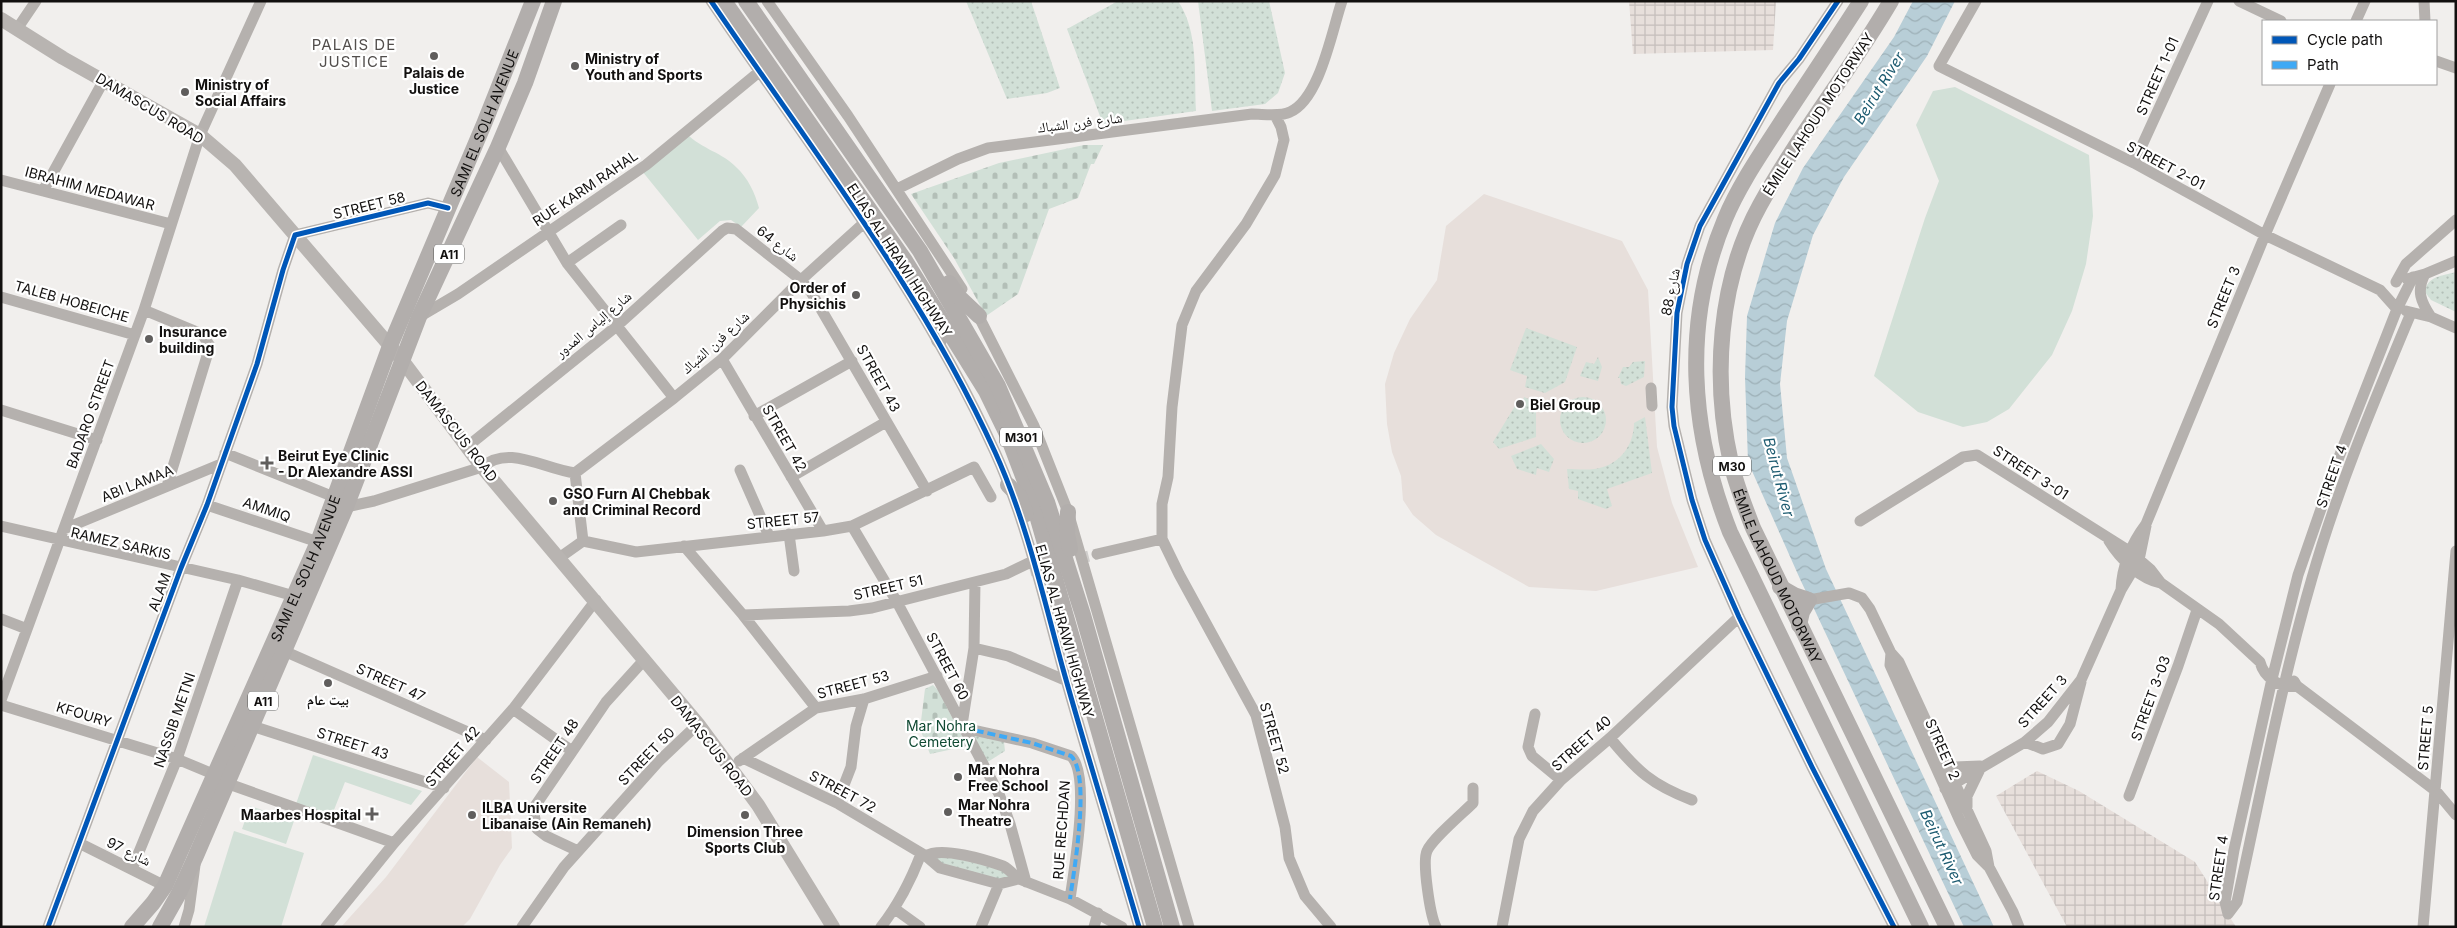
<svg xmlns="http://www.w3.org/2000/svg" width="2457" height="928" viewBox="0 0 2457 928" font-family="Inter,'Noto Naskh Arabic',sans-serif">
<style>
.built{fill:#e7dfdb}
.industrial{fill:url(#industrial-grid)}
.grass{fill:url(#grass-dots)}
.cemetery{fill:url(#cemetery-stones)}
.park{fill:#d2e0d7}
.water{fill:url(#water-waves)}
.lines{fill:none;stroke-linecap:round;stroke-linejoin:round}
.minor-tunnel{stroke:#d0cecc;stroke-width:11;stroke-dasharray:11 5.5;stroke-linecap:butt}
.minor{stroke:#b5b1ae;stroke-width:11}
.major{stroke:#b8b4b1;stroke-width:14}
.highway{stroke:#b2aeac;stroke-width:16}
.quiet{stroke:#3fa9f5;stroke-width:4;stroke-dasharray:8 4;stroke-linecap:butt}
.cycleway-casing{stroke:#fff;stroke-width:8}
.cycleway{stroke:#0057b8;stroke-width:5}
.poi-dot{fill:#605e5d;stroke:#fff;stroke-width:2}
.labels{text-anchor:middle;dominant-baseline:central;stroke-width:4.5;stroke-linejoin:round;paint-order:stroke}
.shield{fill:#fff;stroke:#595857;stroke-width:1}
.shield-label{font-size:12px;font-weight:bold;fill:#12100f}
.poi-label{font-size:14px;font-weight:bold;fill:#12100f;stroke:#fff;text-anchor:start}
.street-label{font-size:14px;fill:#12100f;stroke:#fff}
.park-label{font-size:14px;fill:#0f4932;stroke:#fff}
.neighbourhood-label{font-size:15px;letter-spacing:1px;fill:#524e4c;stroke:#fff}
.water-label{font-size:15px;font-style:italic;fill:#1c5b70;stroke:#fff}
</style>
<defs>
<pattern id="industrial-grid" width="8" height="8" patternUnits="userSpaceOnUse" patternTransform="scale(1.25)"><rect width="8" height="8" fill="#e7dfdb"/><path d="M0 4h8M4 0v8" fill="none" stroke="#c5bebb"/></pattern>
<pattern id="grass-dots" width="8" height="8" patternUnits="userSpaceOnUse" patternTransform="scale(1.25)"><rect width="8" height="8" fill="#d2e0d7"/><path d="M2 2h.1M6 6h.1" fill="none" stroke="#b3bfb7" stroke-width="1.8" stroke-linecap="round"/></pattern>
<pattern id="cemetery-stones" width="16" height="16" patternUnits="userSpaceOnUse" patternTransform="scale(1.25)"><rect width="16" height="16" fill="#d2e0d7"/><path d="M2 7V4a2 2 0 0 1 4 0v3zM10 15v-3a2 2 0 0 1 4 0v3z" fill="#b3bfb7"/></pattern>
<pattern id="water-waves" width="16" height="10" patternUnits="userSpaceOnUse" patternTransform="scale(1.25)"><rect width="16" height="10" fill="#b8ced7"/><path d="M0 5q4-4 8 0t8 0" fill="none" stroke="#9db0b7"/></pattern>
</defs>
<rect width="100%" height="100%" fill="#f1efed"/>
<!-- built -->
<path class="built" d="M1484,194L1622,241L1648,290L1657,447L1672,503L1698,567L1596,591L1529,587L1436,535L1413,515L1403,500L1401,476L1392,452L1387,424L1385,384L1394,353L1410,319L1437,280L1446,226Z
M477,757L509,782L512,848L500,865L470,919L462,927H341L386,877Z"/>
<!-- industrial -->
<path class="industrial" d="M1629,1H1776L1773,50L1633,54Z
M2037,771L2079,791L2195,862L2236,927H2067L1996,796Z"/>
<!-- grass -->
<path class="grass" d="M966,1H1031L1060,88L1047,93L1007,99Z
M1118,1H1178C1199,32 1194,75 1196,111L1103,124L1067,29Z
M1198,1H1269L1285,73L1278,93L1265,104L1212,111Z
M2456,272V312L2431,300L2425,292C2427,276 2442,276 2456,272Z
M1526,328L1577,347L1565,382L1545,393L1525,387L1527,376L1510,370Z
M1598,357L1602,367L1598,381L1580,376L1586,362L1594,364Z
M1645,361L1644,377L1626,386L1621,384L1620,378H1618L1623,367H1629L1633,362Z
M1560 420a23 23 0 1 1 46 0a23 23 0 1 1-46 0Z
M1524,397L1536,402V437L1499,449L1493,442L1515,406H1521Z
M1645,417L1652,473L1607,489L1612,506L1606,509L1578,499V491L1569,489L1567,469C1578,469 1592,471 1603,467C1623,461 1634,442 1634,423Z
M1541,444L1554,459L1549,472L1537,468L1536,475L1517,469L1511,456Z
M965,729L1004,742L1005,751L986,763Z
M932,853L1010,871L1007,882L940,868Z"/>
<!-- cemetery -->
<path class="cemetery" d="M1084,145H1103L1094,164H1091L1078,198L1049,209L1018,294L986,316L954,258L911,194L999,163Z
M933,685L938,690L967,746L930,754L920,729L925,689Z"/>
<!-- park -->
<path class="park" d="M1955,87L2089,155L2093,216L2086,264L2072,311L2052,355L2009,409L1987,422L1963,427L1918,412L1874,376L1925,218L1939,181L1916,125L1933,91Z
M687,134C702,149 723,153 736,167C748,178 755,193 759,208L741,227L731,220L720,221L698,240L642,171Z
M313,755L422,791L411,805L345,782L332,815L296,804Z
M250,806L294,821L286,844L242,829Z
M234,831L304,853L281,927H204Z"/>
<!-- water -->
<path class="water" d="M1913,1H1955L1927,56L1844,177L1813,235L1787,321L1780,384L1787,458L1826,569L1994,927H1964L1800,579L1748,462L1745,377L1747,316L1775,223L1803,168L1894,37Z"/>
<g class="lines">
<!-- minor-tunnel -->
<path class="minor-tunnel" d="M1030,571L1097,554"/>
<!-- minor -->
<path class="minor" d="M711,1C811,149 921,289 995,452C1026,520 1043,596 1063,669C1087,755 1114,841 1139,927
M767,1L848,116L962,289
M1838,1L1799,59L1779,83L1700,226L1687,264L1677,313L1672,407L1674,426L1692,500L1705,540L1739,617L1812,767L1894,927
M1976,1L1939,66L2134,163L2265,235L2380,290L2397,309
M2239,1L2281,21
M2424,1L2425,21
M2356,21L2365,1
M17,29L36,1
M2436,61L2456,68
M1275,115L1281,127L1284,140L1275,175L1246,224L1196,291L1182,325L1172,407L1168,477L1162,504V539L1179,574L1256,715L1285,827L1289,858L1305,896L1331,927
M498,147L567,263L674,398
M2134,163L2208,1
M1,180L171,224
M897,189L958,159L988,148L1252,114C1263,114 1280,117 1290,112C1320,99 1332,30 1342,1
M43,191L104,80
M567,263L621,225
M2425,274C2416,291 2421,302 2431,317
M2407,279L2425,274L2456,261
M2396,282L2406,264L2456,220
M1,297L135,335
M144,310L202,334L210,346L167,486
M976,311L1034,426L1068,512L1189,927
M2406,311L2431,317L2456,328
M419,317L458,294L646,165L759,72
M722,359L823,531
M1651,388L1652,406
M1,410L97,440
M754,416L852,361
M468,446L618,325L722,231L727,228L736,229L801,280L811,292L927,491
M225,453L334,497
M740,470L769,536
M575,473L583,541
M791,477L886,422
M207,505L318,542
M346,507L374,501L482,467C509,444 543,469 575,473L674,398L722,359L801,280L865,222
M1860,521L1963,457L1977,455L2129,551L2151,570L2161,583L2219,624L2260,662C2264,678 2281,689 2297,686
M1,526L238,580L294,596
M852,526L897,602L999,794L1010,824L1026,882
M64,529L221,464
M789,534L794,571
M583,541L636,552L823,531L852,526L974,467L991,497
M2109,541C2120,559 2140,579 2161,583
M684,546L743,615L816,708
M1097,554L1162,539
M559,558L583,541
M2121,590C2122,564 2131,544 2146,524L2265,235L2330,84
M1809,600L1849,593L1862,598L1870,609L1891,653L1899,662L1986,851L1989,867
M743,615L849,611L872,608L1006,574L1033,561
M1,619L27,629
M974,648L1008,656L1067,681
M284,651L486,740
M1891,653L1890,665L1960,821L1977,855L1989,867L2013,912L2019,927
M2294,681L2297,686L2436,791L2456,815
M1,700L144,310L200,135L261,1
M1,705L177,759L213,774
M513,709L572,751
M1535,714L1528,747L1532,756L1561,780
M962,725L974,648L975,582
M252,726L444,788
M964,728L1032,743L1071,756C1091,775 1074,870 1070,899
M1610,738C1637,771 1652,785 1692,800
M2025,742L2043,749L2058,744L2070,724L2081,682
M743,758L837,803L926,856L940,868L999,884L1018,879C1013,874 1009,869 1003,866C986,860 941,846 926,856
M739,761L816,708L864,699L937,676
M1943,761L1955,767L1980,766
M226,783L394,843
M1945,789L2025,742L2048,722L2081,680L2121,590L2139,560L2146,526
M2129,796L2178,666L2197,610
M837,803L851,767L856,726L864,699
M1967,807V796L1980,769
M79,843L165,886
M578,851L546,836L537,829L533,809L606,702L645,659
M132,869L177,759L238,580
M1019,879L1070,899L1122,927
M895,909L920,927
M2228,914L2225,902L2234,850L2272,679L2298,575L2339,457L2397,309L2413,277
M2228,914L2237,902C2261,793 2281,684 2312,578C2338,487 2375,399 2411,313
M48,927L181,568L207,505L257,364L283,270L295,235L428,203L448,208
M184,927L189,910L195,865
M326,927L394,843L513,709L596,600
M522,927L564,867L658,762L698,724
M881,927C899,904 911,880 921,854
M981,927L999,884
M1094,927L1098,913
M1436,927C1430,915 1422,862 1427,851C1432,839 1463,813 1473,803V788
M1502,927L1519,839L1533,811L1561,780L1610,738L1739,617
M2423,927L2456,551"/>
<!-- major -->
<path class="major" d="M1,19L63,58L200,135L235,165L402,360L482,467L698,724L758,805L833,927"/>
<!-- highway -->
<g class="highway">
<path d="M724,1L904,259L986,391L1007,434L1034,505L1155,927"/>
<path d="M746,1L920,251L998,386L1047,502L1083,615L1172,927"/>
<path d="M1861,1C1836,40 1810,79 1784,118C1763,151 1740,183 1725,219C1682,322 1690,430 1730,532L1921,927"/>
<path id="s1" d="M1891,1C1850,71 1799,134 1760,205C1718,281 1712,380 1731,463C1736,485 1745,507 1753,528L1947,927"/>
<path d="M949,283L960,298L979,316"/>
<path d="M930,316L937,330L939,340"/>
<path d="M1008,485L1019,496L1026,514"/>
<path d="M1068,512L1067,534L1070,549"/>
<path d="M1780,587L1794,595L1809,600L1802,612L1799,625"/>
<path id="s2" d="M132,927L153,903L165,886L318,542L390,346L484,124L533,1"/>
<path d="M160,927L178,895L195,858L346,507L419,317L498,147L525,83L554,1"/>
</g>
<!-- quiet -->
<path class="quiet" d="M964,728L1032,743L1071,756C1091,775 1074,870 1070,899"/>
<!-- cycleway casing -->
<g class="cycleway-casing">
<path id="cycleway" d="M711,1C811,149 921,289 995,452C1026,520 1043,596 1063,669C1087,755 1114,841 1139,927
M1838,1L1799,59L1779,83L1700,226L1687,264L1677,313L1672,407L1674,426L1692,500L1705,540L1739,617L1812,767L1894,927
M48,927L181,568L207,505L257,364L283,270L295,235L428,203L448,208"/>
</g>
<!-- cycleway -->
<use href="#cycleway" class="cycleway"/>
</g>
<!-- markers -->
<g class="poi-dot">
<circle cx="434" cy="56" r="5"/>
<circle cx="575" cy="66" r="5"/>
<circle cx="185" cy="92" r="5"/>
<circle cx="856" cy="295" r="5"/>
<circle cx="149" cy="339" r="5"/>
<circle cx="1520" cy="404" r="5"/>
<path d="M264.5 455.5h5v5h5v5h-5v5h-5v-5h-5v-5h5z"/>
<circle cx="553" cy="501" r="5"/>
<circle cx="328" cy="683" r="5"/>
<circle cx="958" cy="777" r="5"/>
<circle cx="948" cy="812" r="5"/>
<path d="M369.5 806.5h5v5h5v5h-5v5h-5v-5h-5v-5h5z"/>
<circle cx="472" cy="815" r="5"/>
<circle cx="745" cy="815" r="5"/>
</g>
<g class="labels">
<!-- shield labels -->
<g class="shield">
<rect x="434" y="244.5" width="30" height="19" rx="4"/>
<rect x="1000" y="427.5" width="42" height="19" rx="4"/>
<rect x="1713" y="456.5" width="38" height="19" rx="4"/>
<rect x="248" y="691.5" width="30" height="19" rx="4"/>
</g>
<g class="shield-label">
<text x="449" y="254">A11</text>
<text x="1021" y="437">M301</text>
<text x="1732" y="466">M30</text>
<text x="263" y="701">A11</text>
</g>
<!-- poi labels -->
<g class="poi-label">
<text x="585" y="58">Ministry of<tspan x="585" dy="16">Youth and Sports</tspan></text>
<text x="434" y="72" text-anchor="middle">Palais de<tspan x="434" dy="16">Justice</tspan></text>
<text x="195" y="84">Ministry of<tspan x="195" dy="16">Social Affairs</tspan></text>
<text x="846" y="287" text-anchor="end">Order of<tspan x="846" dy="16">Physichis</tspan></text>
<text x="159" y="331">Insurance<tspan x="159" dy="16">building</tspan></text>
<text x="1530" y="404">Biel Group</text>
<text x="278" y="455">Beirut Eye Clinic<tspan x="278" dy="16">- Dr Alexandre ASSI</tspan></text>
<text x="563" y="493">GSO Furn Al Chebbak<tspan x="563" dy="16">and Criminal Record</tspan></text>
<text x="328" y="699" text-anchor="middle">بيت عام</text>
<text x="968" y="769">Mar Nohra<tspan x="968" dy="16">Free School</tspan></text>
<text x="958" y="804">Mar Nohra<tspan x="958" dy="16">Theatre</tspan></text>
<text x="482" y="807">ILBA Universite<tspan x="482" dy="16">Libanaise (Ain Remaneh)</tspan></text>
<text x="361" y="814" text-anchor="end">Maarbes Hospital</text>
<text x="745" y="831" text-anchor="middle">Dimension Three<tspan x="745" dy="16">Sports Club</tspan></text>
</g>
<!-- street labels -->
<g class="street-label">
<text transform="translate(2157 76) rotate(-66)">STREET 1-01</text>
<text transform="translate(150 108) rotate(31)">DAMASCUS ROAD</text>
<text transform="translate(1818 114) rotate(-57)">ÉMILE LAHOUD MOTORWAY</text>
<text stroke="none"><textPath href="#s2" startOffset="880">SAMI EL SOLH AVENUE</textPath></text>
<text transform="translate(1080 122) rotate(-7)">شارع فرن الشباك</text>
<text transform="translate(2166 165) rotate(28)">STREET 2-01</text>
<text transform="translate(90 188) rotate(15)">IBRAHIM MEDAWAR</text>
<text transform="translate(585 188) rotate(-34)">RUE KARM RAHAL</text>
<text transform="translate(369 205) rotate(-14)">STREET 58</text>
<text transform="translate(778 243) rotate(38)">شارع 64</text>
<text transform="translate(900 260) rotate(57)">ELIAS AL HRAWI HIGHWAY</text>
<text transform="translate(1670 292) rotate(-79)">شارع 88</text>
<text transform="translate(2223 297) rotate(-68)">STREET 3</text>
<text transform="translate(72 301) rotate(16)">TALEB HOBEICHE</text>
<text transform="translate(593 324) rotate(-40)">شارع إلياس المدور</text>
<text transform="translate(715 342) rotate(-42)">شارع فرن الشباك</text>
<text transform="translate(879 378) rotate(61)">STREET 43</text>
<text transform="translate(90 414) rotate(-70)">BADARO STREET</text>
<text transform="translate(457 431) rotate(52)">DAMASCUS ROAD</text>
<text transform="translate(785 438) rotate(60)">STREET 42</text>
<text transform="translate(2031 472) rotate(33)">STREET 3-01</text>
<text transform="translate(2331 476) rotate(-71)">STREET 4</text>
<text transform="translate(137 483) rotate(-22)">ABI LAMAA</text>
<text transform="translate(267 509) rotate(19)">AMMIQ</text>
<text transform="translate(783 520) rotate(-6)">STREET 57</text>
<text transform="translate(121 543) rotate(13)">RAMEZ SARKIS</text>
<text stroke="none"><textPath href="#s2" startOffset="400">SAMI EL SOLH AVENUE</textPath></text>
<text stroke="none"><textPath href="#s1" startOffset="630">ÉMILE LAHOUD MOTORWAY</textPath></text>
<text transform="translate(888 587) rotate(-13)">STREET 51</text>
<text transform="translate(159 592) rotate(-70)">ALAM</text>
<text transform="translate(1065 631) rotate(74)">ELIAS AL HRAWI HIGHWAY</text>
<text transform="translate(948 666) rotate(62)">STREET 60</text>
<text transform="translate(391 682) rotate(24)">STREET 47</text>
<text transform="translate(853 684) rotate(-15)">STREET 53</text>
<text transform="translate(2150 698) rotate(-70)">STREET 3-03</text>
<text transform="translate(2042 701) rotate(-48)">STREET 3</text>
<text transform="translate(84 714) rotate(17)">KFOURY</text>
<text transform="translate(174 720) rotate(-71)">NASSIB METNI</text>
<text transform="translate(1275 738) rotate(74)">STREET 52</text>
<text transform="translate(2425 738) rotate(-85)">STREET 5</text>
<text transform="translate(353 743) rotate(18)">STREET 43</text>
<text transform="translate(1581 743) rotate(-42)">STREET 40</text>
<text transform="translate(712 746) rotate(52)">DAMASCUS ROAD</text>
<text transform="translate(1943 749) rotate(66)">STREET 2</text>
<text transform="translate(554 751) rotate(-56)">STREET 48</text>
<text transform="translate(452 756) rotate(-49)">STREET 42</text>
<text transform="translate(646 756) rotate(-46)">STREET 50</text>
<text transform="translate(843 791) rotate(28)">STREET 72</text>
<text transform="translate(1061 830) rotate(-86)">RUE RECHDAN</text>
<text transform="translate(129 851) rotate(26)">شارع 97</text>
<text transform="translate(2218 868) rotate(-82)">STREET 4</text>
</g>
<!-- park labels -->
<g class="park-label">
<text x="941" y="725">Mar Nohra<tspan x="941" dy="16">Cemetery</tspan></text>
</g>
<!-- neighbourhood labels -->
<g class="neighbourhood-label">
<text x="354" y="44">PALAIS DE<tspan x="354" dy="17">JUSTICE</tspan></text>
</g>
<!-- water labels -->
<g class="water-label">
<text transform="translate(1879 88) rotate(-58)">Beirut River</text>
<text transform="translate(1779 477) rotate(75)">Beirut River</text>
<text transform="translate(1942 847) rotate(65)">Beirut River</text>
</g>
</g>
<!-- border -->
<rect width="2457" height="928" fill="none" stroke="#12100f" stroke-width="5"/>
<!-- legend -->
<rect x="2262" y="20" width="175" height="65" fill="#ffffff" stroke="#a09f9f"/>
<rect x="2272" y="36" width="25" height="8" fill="#0057b8" stroke="#a09f9f"/>
<text x="2307" y="45" font-size="15" fill="#12100f">Cycle path</text>
<rect x="2272" y="61" width="25" height="8" fill="#3fa9f5" stroke="#a09f9f"/>
<text x="2307" y="70" font-size="15" fill="#12100f">Path</text>
</svg>
